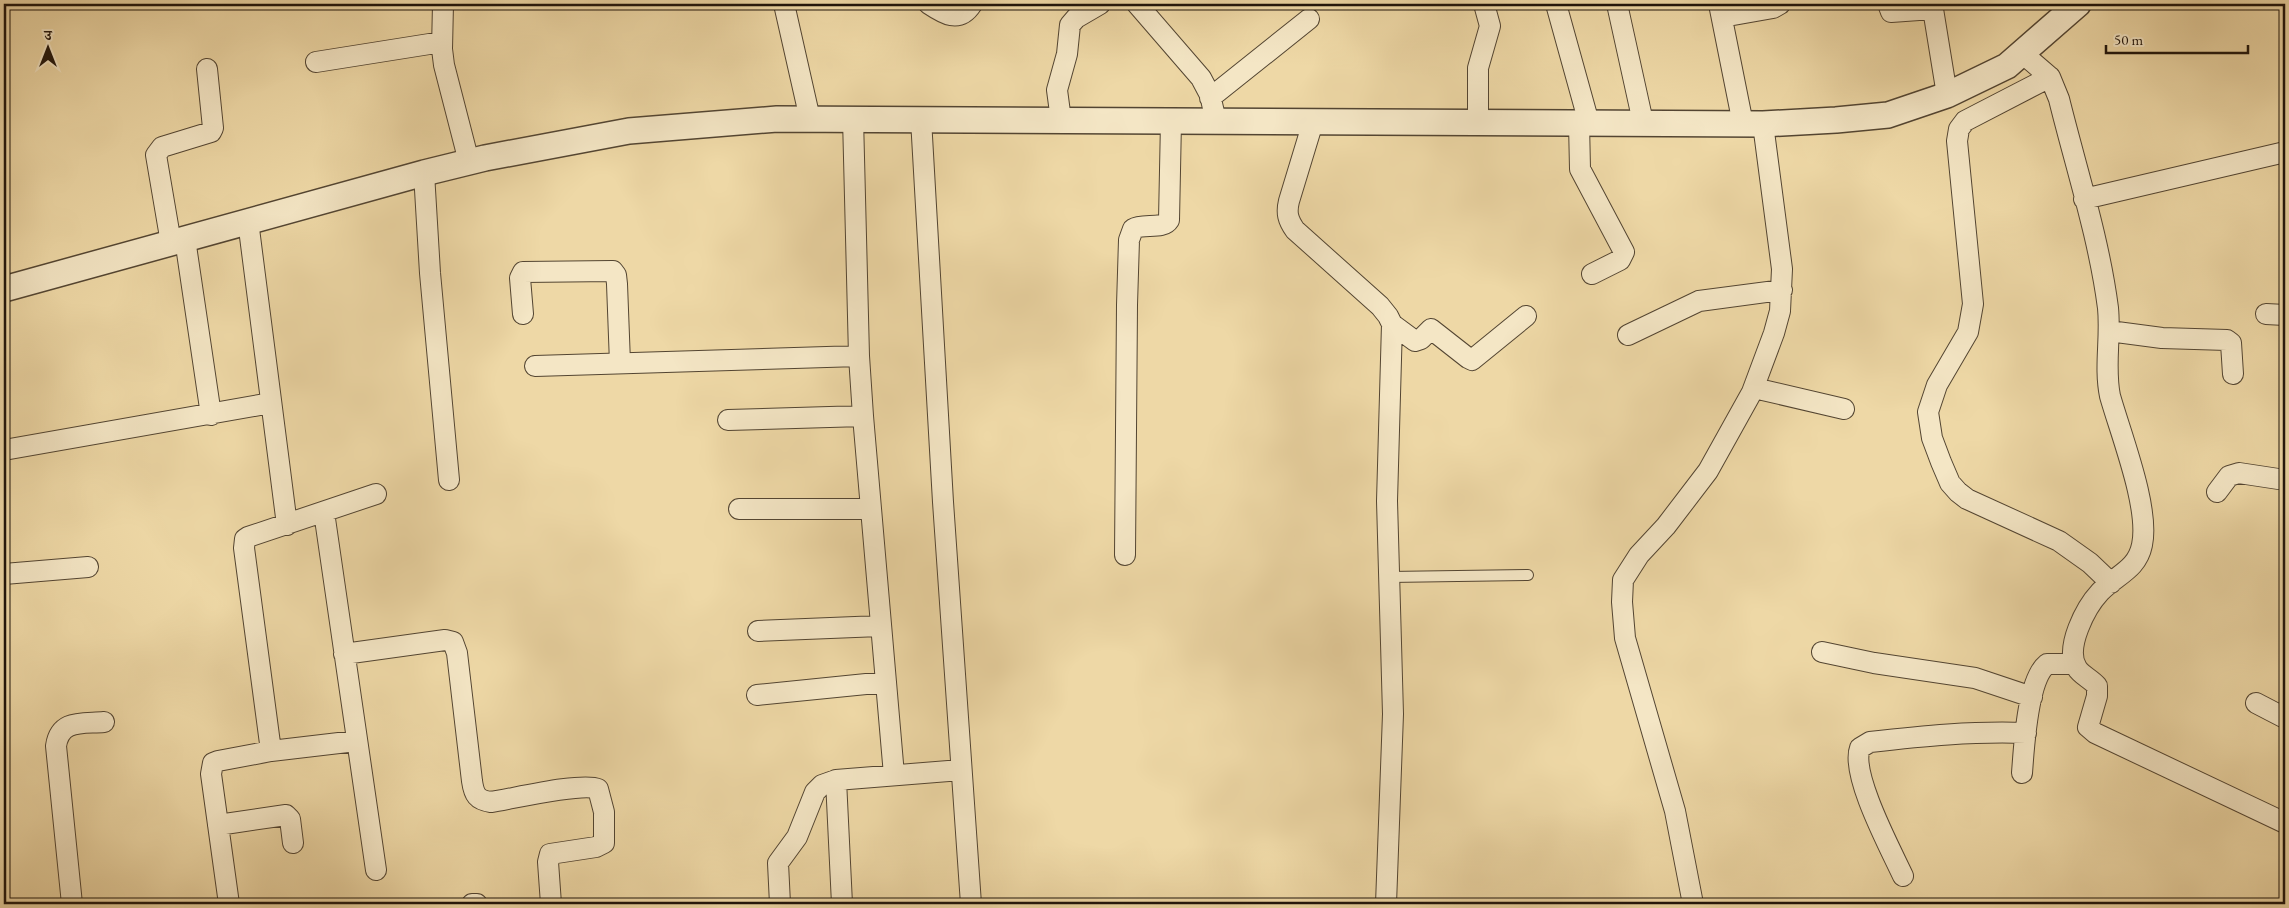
<svg xmlns="http://www.w3.org/2000/svg" width="2289" height="908" viewBox="0 0 2289 908" font-family="'EB Garamond','Noto Serif Devanagari',serif">
<style>
.lines{fill:none;stroke-linecap:round;stroke-linejoin:round}
.service-casing{stroke:#534532;stroke-width:12}
.minor-casing{stroke:#534532;stroke-width:22}
.tertiary-casing{stroke:#534532;stroke-width:28}
.service{stroke:#f4e6c5;stroke-width:10}
.minor{stroke:#f4e6c5;stroke-width:20}
.tertiary{stroke:#f4e6c5;stroke-width:25}
</style>
<rect width="100%" height="100%" fill="#eed8a6"/>
<filter id="stains"><feTurbulence type="fractalNoise" baseFrequency=".004" numOctaves="4"/><feColorMatrix values="0 0 0 0 .2 0 0 0 0 .09 0 0 0 0 .02 0 0 0 .5 -.17"/></filter>
<radialGradient id="worn" r=".72"><stop offset=".6" stop-color="#630" stop-opacity="0"/><stop offset="1" stop-color="#630" stop-opacity=".3"/></radialGradient>
<g class="lines">
<!-- service casing -->
<g class="service-casing">
<path id="service" d="M1389,577L1528,575"/>
</g>
<!-- minor casing -->
<g class="minor-casing">
<path id="minor" d="M443,4L442,49L444,65L469,162
M784,4L810,119
M929,4C944,14 959,24 972,4
M1137,4L1201,78L1210,95L1216,121
M1556,4L1589,123
M1617,4L1643,122
M1719,4L1743,124
M1888,4L1891,12L1933,9L1947,95
M1722,17L1773,8L1780,4
M2022,53L2050,77L2059,99C2076,168 2099,238 2108,308C2111,338 2104,367 2110,396C2121,435 2150,508 2142,545C2137,570 2116,575 2100,592C2086,607 2064,648 2077,668C2081,675 2091,679 2097,686V696L2088,727L2095,733L2285,823
M316,62L442,42
M2050,77L1965,121L1959,129L1957,141L1973,304L1968,332L1937,385L1928,412L1932,438L1941,462L1950,483L1958,492L1967,499L2059,541L2090,563L2111,583
M1210,98L1309,19
M853,118L859,356L863,416L894,775
M921,119L943,502L971,904
M1061,120L1057,90L1067,54L1070,25L1076,18L1100,4
M1313,122L1289,201C1286,213 1288,220 1295,230L1380,306L1388,316L1392,324L1387,501L1393,714L1386,904
M1478,123V68L1490,26L1484,4
M1579,123L1580,169L1624,252L1620,260L1592,274
M424,173L430,273L449,480
M2084,199L2285,152
M248,221L287,525
M185,239L211,415
M171,243L156,155L162,147L211,132L213,128L207,69
M523,314L520,278L523,272L613,271L616,275L617,284L620,363
M2266,314L2285,315
M1392,324L1415,341L1421,339L1431,329L1468,358L1472,360L1526,316
M2109,331L2162,338L2227,340L2231,343L2233,374
M1628,335L1699,301L1782,290
M535,366L859,356
M1754,388L1844,409
M728,420L863,416
M4,450L271,403
M2217,492L2229,476L2239,473L2285,480
M739,509H871
M324,512L376,870
M1125,555L1127,305L1129,240L1133,229C1143,223 1163,230 1169,220L1171,121
M4,574L88,567
M758,631L880,626
M1822,652L1874,663L1975,678L2032,697
M344,654L445,640L453,642L457,653L472,781C474,795 477,800 491,802C512,799 582,782 598,789L604,812V843L596,847L550,854L548,862L551,904
M757,695L886,682
M2256,703L2285,718
M271,751L244,548L245,539L248,537L376,494
M2022,773C2024,748 2027,680 2047,664H2075
M836,780L842,904
M218,825L286,815L290,819L293,843
M1903,876C1891,850 1850,774 1860,748L1870,742C1923,736 1973,731 2026,733
M72,904L56,746C60,719 82,724 104,722
M229,904L211,774L213,763L218,761L271,751L356,741
M472,904H477
M780,904L778,863L797,837L815,792L822,785L836,780L961,770
M1693,904L1675,811L1625,638L1622,602L1623,580L1639,555L1666,526L1708,471L1752,392L1774,333L1780,311L1782,269L1763,124"/>
</g>
<!-- tertiary casing -->
<g class="tertiary-casing">
<path id="tertiary" d="M4,289L424,173L485,158L629,131L777,119L1763,124L1836,120L1888,115L1947,95L2007,66L2078,4"/>
</g>
<!-- service -->
<use href="#service" class="service"/>
<!-- minor -->
<use href="#minor" class="minor"/>
<!-- tertiary -->
<use href="#tertiary" class="tertiary"/>
</g>
<!-- margin -->
<rect width="2289" height="908" fill="none" stroke="#eed8a6" stroke-width="20"/>
<rect x="5" y="5" width="2279" height="898" fill="none" stroke="#1f140b" stroke-width="2.5"/>
<rect x="10" y="10" width="2269" height="888" fill="none" stroke="#1f140b"/>
<!-- north arrow -->
<g transform="translate(48 48)" stroke="#f4e6c5" stroke-width="4" paint-order="stroke">
<path d="M0-4L9 19L0 12L-9 19Z" fill="#1f140b"/>
<text y="-8" font-size="14" font-weight="bold" text-anchor="middle" fill="#1f140b">उ</text>
</g>
<!-- scale -->
<path d="M2106 45v8h142v-8" fill="none" stroke="#1f140b" stroke-width="2.5"/>
<text x="2114" y="45" font-size="15" fill="#1f140b" stroke="#f4e6c5" stroke-width="4" paint-order="stroke">50 m</text>
<rect width="100%" height="100%" filter="url(#stains)"/>
<rect width="100%" height="100%" fill="url(#worn)"/>
</svg>
